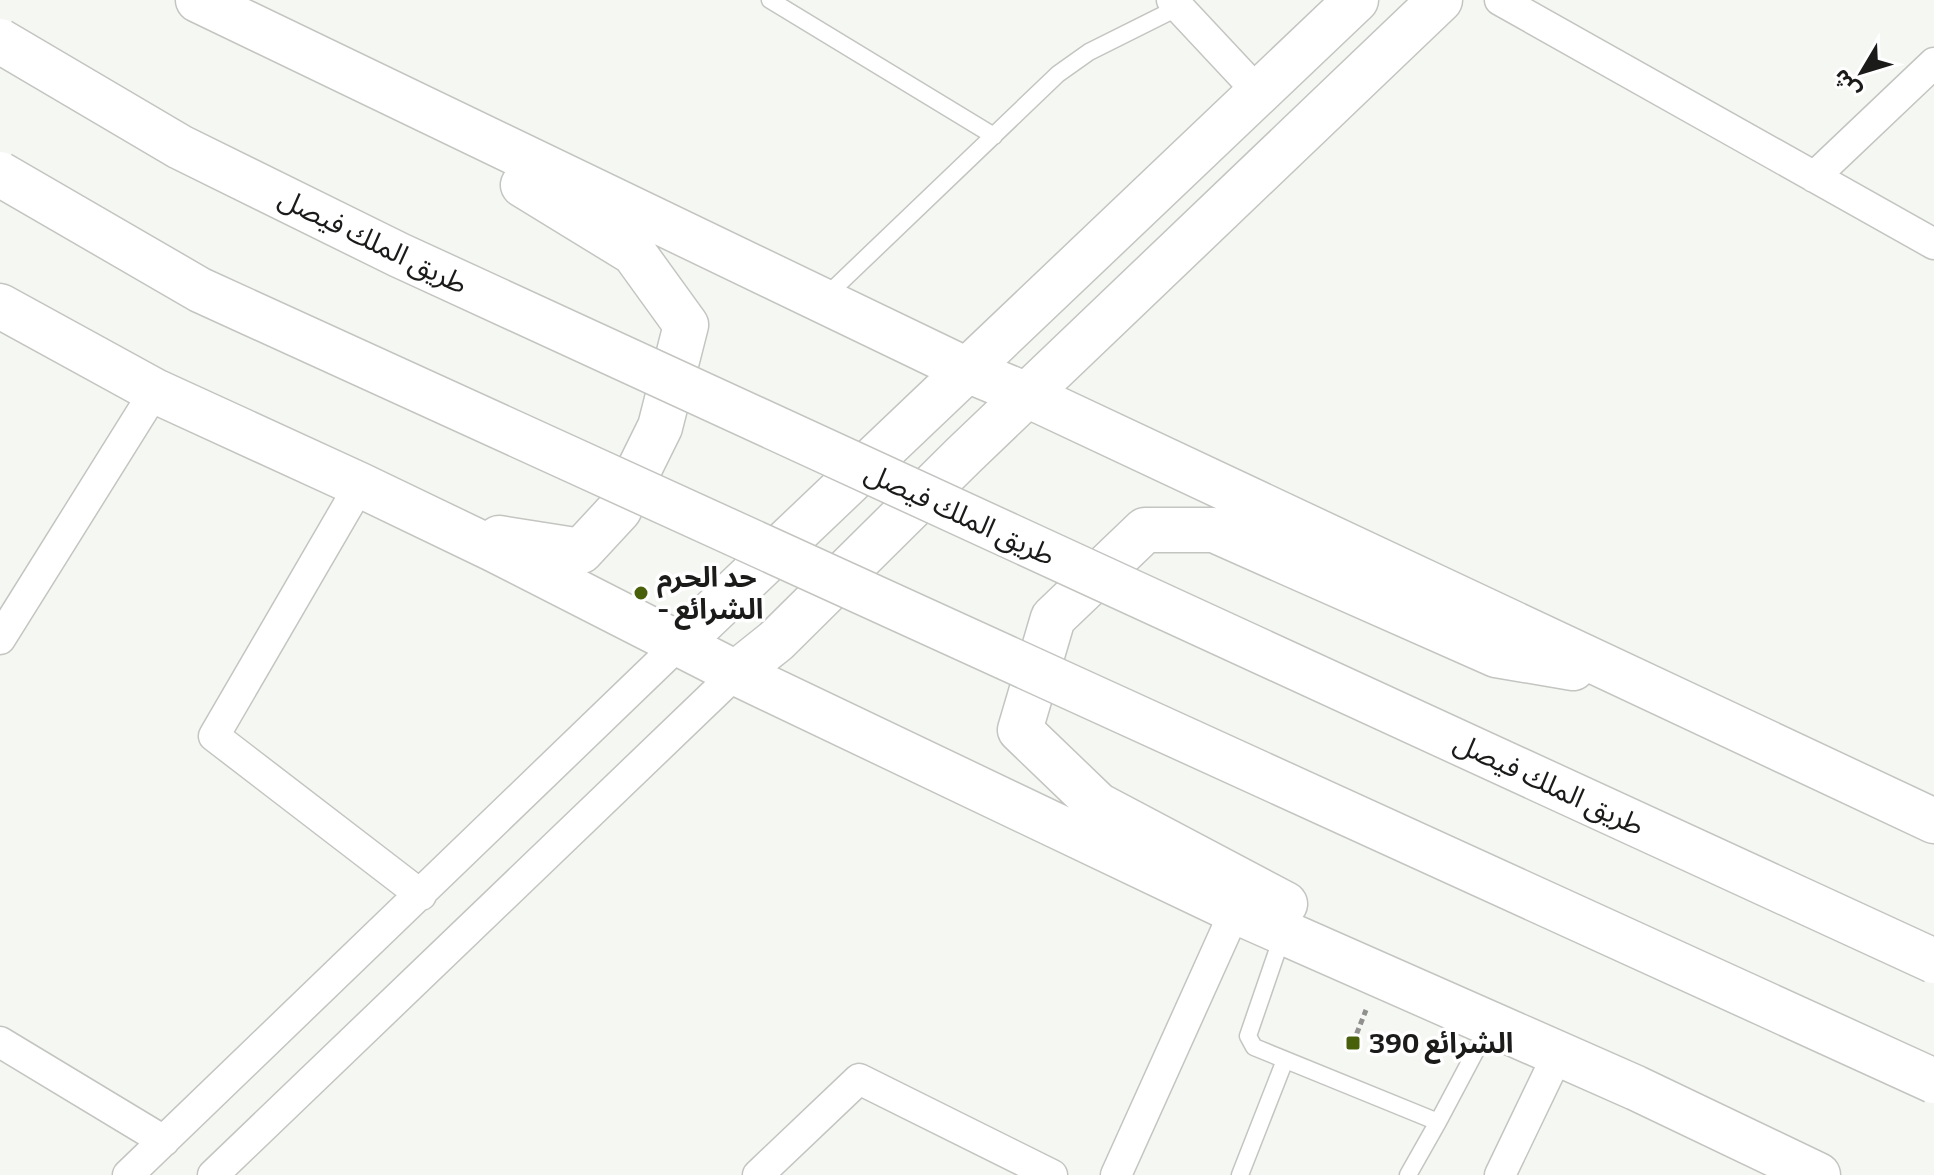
<svg xmlns="http://www.w3.org/2000/svg" width="1934" height="1175" viewBox="0 0 1934 1175" font-family="Bitter,'Noto Sans Arabic',serif">
<style>
.lines{fill:none;stroke-linecap:round;stroke-linejoin:round}
.service-casing{stroke:#c3c5c1;stroke-width:19}
.minor-casing{stroke:#c3c5c1;stroke-width:33}
.secondary-casing{stroke:#c3c5c1;stroke-width:47}
.path{stroke:#90918f;stroke-width:5;stroke-dasharray:6 4;stroke-linecap:butt}
.service{stroke:#fff;stroke-width:16}
.minor{stroke:#fff;stroke-width:30}
.secondary{stroke:#fff;stroke-width:44}
.trunk-bridge-casing{stroke:#c3c5c1;stroke-width:47;stroke-linecap:butt}
.trunk-bridge{stroke:#fff;stroke-width:44}
.poi-dot{fill:#49600a;stroke:#fff;stroke-width:3}
.labels{text-anchor:middle;dominant-baseline:central;stroke-width:7;stroke-linejoin:round;paint-order:stroke}
.street-label{font-size:28px;fill:#1b1b1a;stroke:#fff}
.poi-label{font-size:28px;font-weight:bold;fill:#1b1b1a;stroke:#fff;text-anchor:start}
</style>
<rect width="100%" height="100%" fill="#f5f7f3"/>
<g class="lines">
<!-- service casing -->
<g class="service-casing">
<path id="service" d="M770,0L994,136
M825,297L1058,74L1089,52L1179,7
M1283,934L1248,1036L1254,1047L1438,1122L1490,1024
M1240,1175L1285,1060
M1408,1175L1438,1122"/>
</g>
<!-- minor casing -->
<g class="minor-casing">
<path id="minor" d="M1172,0L1259,93
M1500,0L1934,244
M1814,177L1934,63
M360,485L214,736L421,895
M0,639L155,391
M0,1042L164,1141
M128,1175L679,644
M213,1175L736,673
M758,1175L859,1079L1052,1175
M1116,1175L1235,911
M1500,1175L1558,1054"/>
</g>
<!-- secondary casing -->
<g class="secondary-casing">
<path id="secondary" d="M198,0L967,370L1027,395L1934,821
M0,306L155,391L360,485L493,549L736,673L1235,911L1636,1088L1818,1175
M499,538L581,551L619,510L660,427L686,325L634,253L523,185
M679,644L1356,0
M736,673L776,641L964,455L1440,0
M1285,904L1098,805L1020,730L1053,618L1145,530H1214L1496,655L1573,668"/>
</g>
<!-- path -->
<path class="path" d="M1353,1043L1366,1010"/>
<!-- service -->
<use href="#service" class="service"/>
<!-- minor -->
<use href="#minor" class="minor"/>
<!-- secondary -->
<use href="#secondary" class="secondary"/>
<!-- trunk-bridge casing -->
<g class="trunk-bridge-casing">
<path id="trunk-bridge" d="M0,41L180,147L399,255L1934,961
M0,174L200,290L1934,1081"/>
</g>
<!-- trunk-bridge -->
<use href="#trunk-bridge" class="trunk-bridge"/>
</g>
<!-- markers -->
<g class="poi-dot">
<circle cx="641" cy="593" r="8"/>
<rect x="1345" y="1035" width="16" height="16" rx="4"/>
</g>
<g class="labels">
<!-- street labels -->
<g class="street-label">
<text transform="translate(373 241) rotate(26)">طريق الملك فيصل</text>
<text transform="translate(960 514) rotate(25)">طريق الملك فيصل</text>
<text transform="translate(1549 784) rotate(25)">طريق الملك فيصل</text>
</g>
<!-- poi labels -->
<g class="poi-label">
<text x="657" y="577">حد الحرم<tspan x="657" dy="32">- الشرائع</tspan></text>
<text x="1369" y="1043">الشرائع 390</text>
</g>
</g>
<!-- north arrow -->
<g transform="translate(1862 72) rotate(232)" stroke="#ffffff" stroke-width="6" paint-order="stroke">
<path d="M0-6L14 30L0 20L-14 30Z" fill="#1b1b1a"/>
<text y="-12" font-size="22" font-weight="bold" text-anchor="middle" fill="#1b1b1a">ش</text>
</g>
</svg>
